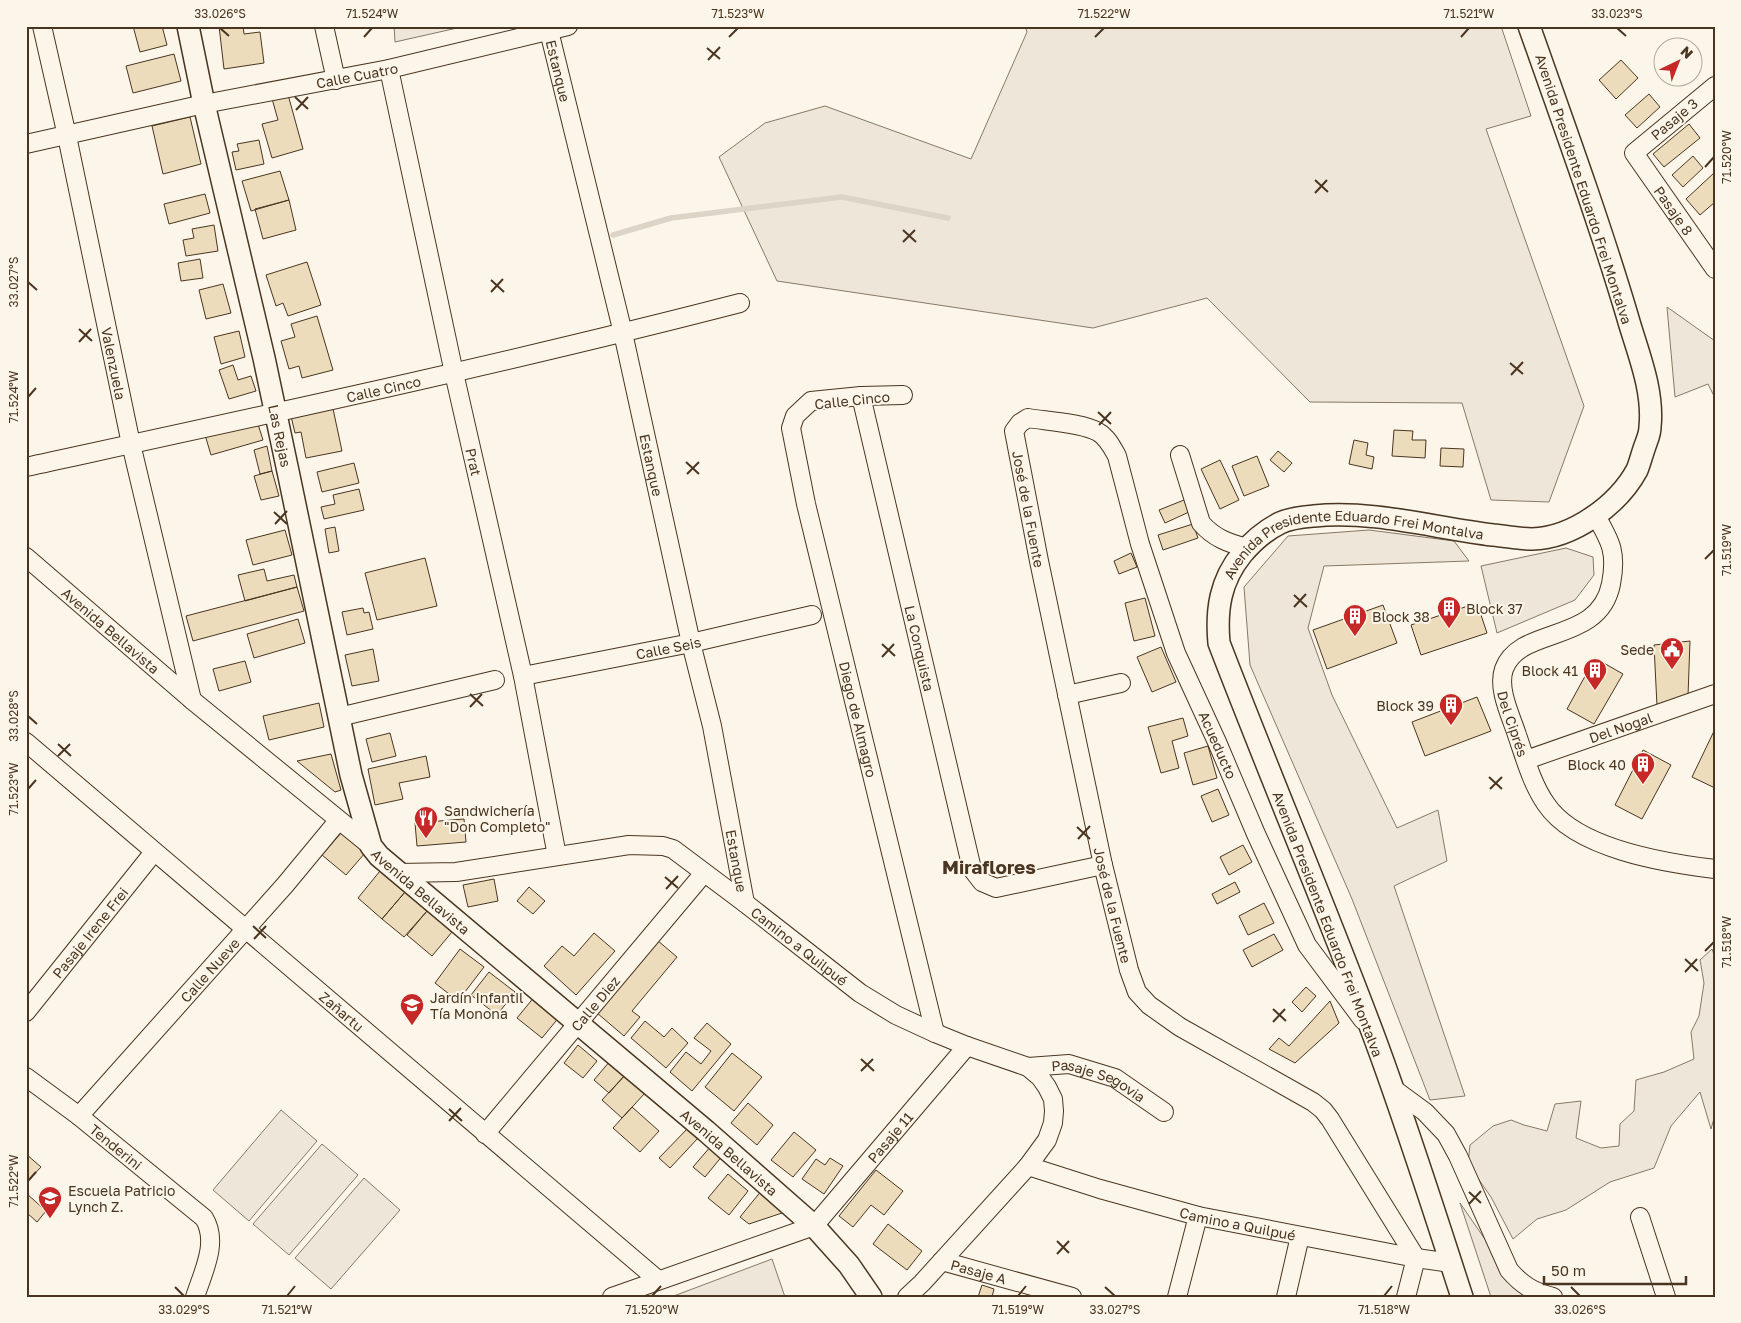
<svg xmlns="http://www.w3.org/2000/svg" width="1741" height="1323" viewBox="0 0 1741 1323" font-family="'Golos Text',sans-serif">
<style>
.green{fill:#ede6d9;stroke:#887966}
.lines{fill:none;stroke-linecap:round;stroke-linejoin:round}
.stream{stroke:#dcd4c6;stroke-width:5.5}
.building{fill:#ecdcbc;stroke:#4a3520}
.minor-casing{stroke:#4a3520;stroke-width:20}
.tertiary-casing{stroke:#4a3520;stroke-width:24}
.minor{stroke:#fbf6e9;stroke-width:18}
.tertiary{stroke:#fbf6e9;stroke-width:21}
.ticks{fill:none;stroke:#4a3520;stroke-width:2}
.labels{text-anchor:middle;dominant-baseline:central;stroke-width:4;stroke-linejoin:round;paint-order:stroke}
.street-label{font-size:14px;fill:#4a3520;stroke:#fbf6e9}
.poi-label{font-size:14px;fill:#4a3520;stroke:#fbf6e9;text-anchor:start}
.district-label{font-size:19px;font-weight:bold;fill:#4a3520;stroke:#fbf6e9}
.neatline{fill:none;stroke:#4a3520;stroke-width:2}
.ticks-label{font-size:12px;text-anchor:middle;fill:#4a3520}
</style>
<rect width="100%" height="100%" fill="#fbf6e9"/>
<!-- green -->
<path class="green" d="M394,26H466L395,42Z
M1025,26H1501L1531,116L1486,129L1584,406L1549,502L1491,500L1462,403L1310,402L1207,298L1093,328L777,281L719,157L765,123L825,106L971,159L1027,32Z
M1667,307L1715,341V398L1708,384L1675,397Z
M1369,530L1454,541L1469,561L1324,566L1308,628L1332,695L1397,828L1438,810L1447,861L1394,886L1465,1096L1430,1100L1352,899L1250,665L1244,587L1288,536Z
M1566,548L1593,557L1594,575L1575,600L1497,633L1481,566Z
M1712,949L1715,957V1115L1711,1129L1700,1092L1671,1126L1654,1168L1610,1182L1566,1210L1537,1219L1513,1239L1491,1197L1468,1164L1470,1145L1493,1126L1511,1120L1524,1125L1547,1131L1555,1104L1581,1101L1576,1138L1601,1148L1619,1146L1620,1124L1634,1111L1636,1080L1664,1072L1694,1059L1691,1032L1699,1016L1704,983L1700,960Z
M281,1110L317,1141L249,1221L213,1190Z
M322,1144L358,1175L289,1255L253,1224Z
M364,1178L400,1210L331,1289L295,1258Z
M1460,1203L1509,1274L1543,1297H1491Z
M772,1259L785,1297H671Z"/>
<g class="lines">
<!-- stream -->
<path class="stream" d="M613,235L671,218L842,197L948,218"/>
</g>
<!-- building -->
<path class="building" d="M133,26H162L167,45L140,52Z
M219,26H243L244,34L260,32L264,63L224,69Z
M174,54L181,81L133,93L126,66Z
M1621,60L1638,78L1616,99L1599,80Z
M287,91L303,149L272,158L262,124L278,120L271,95Z
M1649,94L1660,107L1637,128L1625,115Z
M190,117L201,164L163,174L152,126Z
M1689,124L1700,138L1664,167L1653,154Z
M259,140L264,164L236,170L232,152L239,151L237,144Z
M1693,156L1703,168L1683,187L1672,175Z
M280,171L289,200L251,211L242,181Z
M1715,172V202L1700,215L1686,199Z
M205,194L210,213L169,224L164,204Z
M289,200L296,230L263,239L255,209Z
M214,225L218,251L186,256L183,240L194,238L192,229Z
M200,259L203,278L181,281L178,263Z
M307,262L321,305L288,316L283,303L276,306L266,275Z
M223,284L231,313L206,319L199,290Z
M317,316L333,370L302,378L299,366L289,369L281,341L295,337L291,324Z
M239,331L245,357L221,364L214,337Z
M233,365L238,380L251,376L256,391L229,399L219,370Z
M332,404L342,451L306,458L301,432L295,433L290,412Z
M257,421L263,440L211,455L205,435Z
M1394,430L1413,431L1412,440H1426L1425,458L1392,456Z
M1354,440L1368,443L1366,455L1374,457L1372,469L1349,464Z
M267,446L272,471L260,474L254,450Z
M1441,448L1464,449L1463,467L1440,466Z
M1278,451L1292,463L1284,472L1270,460Z
M1257,456L1269,486L1244,496L1232,466Z
M1220,460L1239,500L1220,509L1201,469Z
M354,463L359,483L322,492L317,472Z
M272,471L279,496L261,500L254,476Z
M359,489L364,510L324,519L321,507L335,504L333,495Z
M1184,500L1189,512L1165,523L1159,510Z
M1193,524L1198,538L1163,550L1158,535Z
M335,527L339,551L329,553L325,529Z
M285,530L292,555L253,565L246,540Z
M1131,553L1137,567L1119,574L1114,561Z
M425,558L437,606L377,620L365,573Z
M264,569L267,581L294,575L297,587L245,601L238,575Z
M297,587L304,611L193,641L186,616Z
M1145,598L1155,636L1134,641L1125,603Z
M1477,603L1487,633L1421,655L1411,625Z
M1383,605L1397,643L1327,669L1313,630Z
M363,608L364,613L369,612L373,629L347,635L342,612Z
M298,619L305,643L254,658L247,634Z
M1690,641L1688,696L1657,706L1654,645Z
M1161,647L1176,682L1152,692L1137,657Z
M373,649L379,681L352,686L345,655Z
M1595,658L1623,674L1594,724L1567,709Z
M245,661L251,682L219,691L213,669Z
M1477,697L1491,731L1425,756L1412,722Z
M319,703L324,727L269,740L263,716Z
M1183,718L1188,736L1172,741L1179,768L1161,773L1148,727Z
M1715,729V788L1692,777Z
M390,733L396,756L372,762L366,739Z
M1208,746L1217,778L1193,785L1184,753Z
M1643,750L1671,765L1642,819L1615,805Z
M331,754L341,790L335,792L297,761Z
M426,756L430,777L399,783L403,799L375,805L368,769Z
M1218,789L1229,815L1212,822L1201,796Z
M464,819L466,842L417,846L415,823Z
M341,833L365,853L346,875L322,855Z
M1243,845L1252,862L1229,875L1220,857Z
M380,871L405,892L382,919L358,898Z
M494,879L498,901L468,907L463,885Z
M1235,882L1240,892L1217,904L1212,894Z
M529,887L545,901L533,914L517,901Z
M405,892L427,911L404,937L382,919Z
M1264,903L1274,923L1248,935L1239,916Z
M427,911L452,932L432,956L407,935Z
M594,933L615,951L576,995L544,966L562,946L574,956Z
M1274,934L1283,950L1252,967L1243,950Z
M657,940L677,957L632,1011L640,1017L624,1036L597,1013Z
M460,949L484,967L458,1001L435,983Z
M489,972L515,992L497,1015L471,995Z
M1306,987L1316,996L1302,1012L1292,1002Z
M535,996L560,1016L542,1038L517,1018Z
M1330,1001L1339,1023L1295,1063L1269,1049L1279,1038L1289,1046Z
M645,1021L664,1037L672,1028L688,1043L666,1068L631,1038Z
M707,1023L731,1044L692,1091L670,1072L686,1052L701,1064L711,1051L694,1038Z
M578,1045L597,1061L583,1078L564,1063Z
M732,1053L762,1077L734,1111L705,1087Z
M610,1061L626,1074L609,1093L594,1080Z
M626,1074L646,1092L622,1118L602,1100Z
M748,1103L773,1125L757,1145L731,1123Z
M632,1107L659,1131L640,1152L613,1128Z
M689,1127L699,1137L670,1168L659,1158Z
M794,1132L816,1150L793,1177L771,1160Z
M711,1146L723,1155L705,1177L693,1167Z
M26,1154L41,1167L26,1183Z
M830,1158L843,1166L824,1194L802,1179L816,1159L825,1165Z
M876,1170L903,1191L884,1215L871,1205L853,1227L839,1216Z
M728,1174L748,1191L729,1215L708,1198Z
M762,1190L788,1211L749,1224L740,1217Z
M26,1193L46,1211L37,1222L26,1212Z
M888,1224L922,1251L907,1270L873,1244Z
M982,1285L994,1289L992,1297H978Z"/>
<g class="lines">
<!-- minor casing -->
<g class="minor-casing">
<g id="minor">
<path id="s1" d="M42,26L67,136L131,444L192,700"/>
<path d="M324,26L336,80"/>
<path id="s2" d="M549,31L623,333L691,643L712,726L745,903"/>
<path id="s3" d="M389,69L454,373L523,676L557,856"/>
<path id="s4" d="M1715,86L1634,153L1715,269"/>
<path id="s5" d="M26,144L204,104L389,69L568,26"/>
<path id="s6" d="M903,395L861,396L811,401L795,416L791,428L806,504L935,1033"/>
<path id="s7" d="M861,396L972,869L982,882L996,888L1103,865"/>
<path d="M1180,455L1201,523C1214,538 1228,543 1247,548"/>
<path id="s8" d="M26,467C265,415 504,364 740,303"/>
<path id="s9" d="M1596,516C1611,542 1617,553 1611,584C1599,645 1520,625 1504,669C1497,689 1511,716 1517,735C1525,758 1532,784 1546,804C1576,849 1665,863 1715,869"/>
<path id="s10" d="M26,557L192,700L371,846"/>
<path id="s11" d="M523,676L691,643L812,615"/>
<path d="M1067,695L1121,683"/>
<path d="M339,717L495,680"/>
<path id="s12" d="M26,742L658,1280"/>
<path id="s13" d="M1526,760L1715,694"/>
<path id="s14" d="M399,873L456,872L629,845L663,846L673,849L745,903L860,993L896,1015L935,1033L967,1046L1028,1067L1040,1077L1047,1087L1053,1099L1054,1111L1053,1123L1047,1140L1028,1166L1100,1189L1198,1216L1416,1258L1451,1263"/>
<path id="s15" d="M26,1012L154,852"/>
<path id="s16" d="M1363,1020L1307,945L1256,834L1217,742L1176,653L1140,544L1117,456C1112,447 1107,437 1098,432C1083,423 1046,421 1028,418L1020,423L1014,431L1039,561L1103,865L1129,970L1137,992L1149,1005L1180,1027L1313,1102L1323,1110L1330,1119L1416,1258L1406,1297"/>
<path id="s17" d="M1028,1067L1069,1064L1115,1078L1164,1112"/>
<path id="s18" d="M26,1077L79,1116L204,1218C219,1242 203,1272 195,1297"/>
<path d="M1391,1087L1425,1112L1446,1134L1458,1156L1509,1270C1522,1285 1533,1292 1553,1297"/>
<path id="s19" d="M79,1116L285,885L338,821"/>
<path id="s20" d="M485,1134L704,873"/>
<path d="M1640,1217L1666,1297"/>
<path id="s21" d="M942,1261L1072,1297"/>
<path id="s22" d="M612,1297L814,1226L967,1046"/>
<path d="M907,1297L922,1283L1028,1166"/>
<path d="M1177,1297L1198,1216"/>
<path d="M1286,1297L1300,1236"/>
</g>
</g>
<!-- tertiary casing -->
<g class="tertiary-casing">
<g id="tertiary">
<path id="s23" d="M188,26L204,104L264,358L289,476L351,775L371,846L379,856L706,1131L814,1226L849,1265L871,1297"/>
<path id="s24" d="M1462,1297C1433,1208 1405,1119 1372,1031C1323,901 1269,773 1219,643C1216,610 1220,581 1242,554C1252,542 1266,530 1280,523C1290,518 1303,517 1314,516C1374,510 1434,528 1493,535C1506,536 1519,539 1532,539C1573,538 1618,505 1637,470C1640,463 1642,454 1645,446C1647,440 1650,434 1650,427C1654,389 1637,351 1627,315C1598,218 1563,122 1529,26"/>
</g>
</g>
<!-- minor -->
<use href="#minor" class="minor"/>
<!-- tertiary -->
<use href="#tertiary" class="tertiary"/>
</g>
<!-- ticks -->
<path class="ticks" d="M220,28L229,36M1617,28L1626,36M364,37L372,28M729,37L738,28M1095,37L1104,28M1461,37L1469,28M707,48L720,59M708,60L720,47M295,97L308,109M296,110L308,97M1705,167L1714,157M1315,180L1328,192M1315,193L1327,180M903,230L916,242M903,242L915,230M491,280L504,292M28,282L37,290M491,292L503,279M79,329L92,341M79,342L91,329M1510,363L1523,374M1511,375L1523,362M28,397L36,388M1098,412L1111,424M1099,425L1111,412M686,462L699,474M687,474L699,462M274,512L287,524M275,524L287,511M1705,559L1714,550M1294,595L1307,607M1294,607L1306,594M882,644L895,656M882,657L894,644M470,694L483,706M470,707L482,694M28,716L37,724M58,744L71,756M58,756L70,744M1489,777L1502,789M28,789L36,780M1490,789L1502,777M1077,827L1090,839M1078,839L1090,826M665,877L678,888M666,889L678,876M253,926L266,938M254,939L266,926M1705,951L1714,942M1685,959L1698,971M1685,972L1697,959M1273,1009L1286,1021M1273,1022L1285,1009M861,1059L874,1071M861,1071L873,1059M449,1109L462,1121M449,1121L461,1108M28,1181L36,1172M1469,1192L1481,1203M1469,1204L1481,1191M1057,1241L1069,1253M1057,1254L1069,1241M175,1287L184,1296M1105,1287L1115,1296M1571,1287L1580,1296M287,1296L295,1286M652,1296L661,1286M1018,1296L1026,1286M1384,1296L1392,1286"/>
<!-- icons -->
<defs>
<g id="building-pin" transform="scale(1.25)"><path d="M0 17L-7.5 6A9.5 9.5 0 1 1 7.5 6Z" fill="#c62828" stroke="#fbf6e9"/><path d="M-4-6H4V6H1V3H-1V6H-4ZM-2.5-4.3h1.7v1.8h-1.7ZM.8-4.3h1.7v1.8H.8ZM-2.5-1h1.7V.8h-1.7ZM.8-1h1.7V.8H.8Z" fill="#fff"/></g>
<g id="civic-pin" transform="scale(1.25)"><path d="M0 17L-7.5 6A9.5 9.5 0 1 1 7.5 6Z" fill="#c62828" stroke="#fbf6e9"/><path d="M-.6-6.5H3V-4.5H.6V-3L4-1V1h2V6H-6V1h2V-1L-.6-3ZM-1.2 2.5V6h2.4V2.5Z" fill="#fff"/></g>
<g id="restaurant-pin" transform="scale(1.25)"><path d="M0 17L-7.5 6A9.5 9.5 0 1 1 7.5 6Z" fill="#c62828" stroke="#fbf6e9"/><path d="M-5-6h1v4h1v-4h1v4h1v-4h1v5L-1.5 .5V6h-2V.5L-5-1ZM5-6V6H3V1.5H1.5Q1.5-4 5-6Z" fill="#fff"/></g>
<g id="school-pin" transform="scale(1.25)"><path d="M0 17L-7.5 6A9.5 9.5 0 1 1 7.5 6Z" fill="#c62828" stroke="#fbf6e9"/><path d="M0-5L7-2L0 1L-7-2ZM-4 1L0 2.5L4 1V4Q0 6-4 4Z" fill="#fff"/></g>
</defs>
<g fill-rule="evenodd">
<use href="#building-pin" x="1449" y="608"/>
<use href="#building-pin" x="1355" y="616"/>
<use href="#civic-pin" x="1672" y="649"/>
<use href="#building-pin" x="1595" y="670"/>
<use href="#building-pin" x="1451" y="705"/>
<use href="#building-pin" x="1643" y="764"/>
<use href="#restaurant-pin" x="426" y="818"/>
<use href="#school-pin" x="412" y="1005"/>
<use href="#school-pin" x="50" y="1198"/>
</g>
<g class="labels">
<!-- street labels -->
<g class="street-label">
<text stroke="none"><textPath href="#s2" startOffset="41">Estanque</textPath></text>
<text stroke="none"><textPath href="#s5" startOffset="338">Calle Cuatro</textPath></text>
<text transform="translate(1674 119) rotate(-40)">Pasaje 3</text>
<text transform="translate(1584 189) rotate(72)">Avenida Presidente Eduardo Frei Montalva</text>
<text stroke="none"><textPath href="#s4" startOffset="175">Pasaje 8</textPath></text>
<text stroke="none"><textPath href="#s1" startOffset="345">Valenzuela</textPath></text>
<text stroke="none"><textPath href="#s8" startOffset="366">Calle Cinco</textPath></text>
<text transform="translate(852 400) rotate(-6)">Calle Cinco</text>
<text stroke="none"><textPath href="#s23" startOffset="420">Las Rejas</textPath></text>
<text stroke="none"><textPath href="#s3" startOffset="402">Prat</textPath></text>
<text stroke="none"><textPath href="#s2" startOffset="446">Estanque</textPath></text>
<text stroke="none"><textPath href="#s16" startOffset="821">José de la Fuente</textPath></text>
<text stroke="none"><textPath href="#s24" startOffset="906">Avenida Presidente Eduardo Frei Montalva</textPath></text>
<text stroke="none"><textPath href="#s10" startOffset="112">Avenida Bellavista</textPath></text>
<text stroke="none"><textPath href="#s11" startOffset="148">Calle Seis</textPath></text>
<text stroke="none"><textPath href="#s7" startOffset="259">La Conquista</textPath></text>
<text stroke="none"><textPath href="#s6" startOffset="426">Diego de Almagro</textPath></text>
<text stroke="none"><textPath href="#s9" startOffset="272">Del Ciprés</textPath></text>
<text stroke="none"><textPath href="#s13" startOffset="100">Del Nogal</textPath></text>
<text transform="translate(1218 745) rotate(66)">Acueducto</text>
<text stroke="none"><textPath href="#s2" startOffset="851">Estanque</textPath></text>
<text stroke="none"><textPath href="#s23" startOffset="908">Avenida Bellavista</textPath></text>
<text stroke="none"><textPath href="#s16" startOffset="1226">José de la Fuente</textPath></text>
<text transform="translate(1328 924) rotate(69)">Avenida Presidente Eduardo Frei Montalva</text>
<text stroke="none"><textPath href="#s15" startOffset="102">Pasaje Irene Frei</textPath></text>
<text stroke="none"><textPath href="#s14" startOffset="436">Camino a Quilpué</textPath></text>
<text stroke="none"><textPath href="#s19" startOffset="196">Calle Nueve</textPath></text>
<text stroke="none"><textPath href="#s20" startOffset="171">Calle Diez</textPath></text>
<text stroke="none"><textPath href="#s12" startOffset="415">Zañartu</textPath></text>
<text stroke="none"><textPath href="#s17" startOffset="74">Pasaje Segovia</textPath></text>
<text stroke="none"><textPath href="#s22" startOffset="331">Pasaje 11</textPath></text>
<text stroke="none"><textPath href="#s18" startOffset="114">Tenderini</textPath></text>
<text stroke="none"><textPath href="#s23" startOffset="1312">Avenida Bellavista</textPath></text>
<text stroke="none"><textPath href="#s14" startOffset="1030">Camino a Quilpué</textPath></text>
<text stroke="none"><textPath href="#s21" startOffset="38">Pasaje A</textPath></text>
</g>
<!-- poi labels -->
<g class="poi-label">
<text x="1466" y="608">Block 37</text>
<text x="1372" y="616">Block 38</text>
<text x="1654" y="649" text-anchor="end">Sede</text>
<text x="1578" y="670" text-anchor="end">Block 41</text>
<text x="1434" y="705" text-anchor="end">Block 39</text>
<text x="1626" y="764" text-anchor="end">Block 40</text>
<text x="444" y="810">Sandwichería<tspan x="444" dy="16">"Don Completo"</tspan></text>
<text x="430" y="997">Jardín Infantil<tspan x="430" dy="16">Tía Monona</tspan></text>
<text x="68" y="1190">Escuela Patricio<tspan x="68" dy="16">Lynch Z.</tspan></text>
</g>
<!-- district labels -->
<g class="district-label">
<text x="989" y="866">Miraflores</text>
</g>
</g>
<!-- border -->
<rect width="1741" height="1323" fill="none" stroke="#fbf6e9" stroke-width="55"/>
<!-- north arrow -->
<g transform="translate(1678 62) rotate(43)"><circle r="24" fill="#fbf6e9" stroke="#b4a999"/>
<path d="M0-4L9 19L0 12L-9 19Z" fill="#c62828"/>
<text y="-8" font-size="14" font-weight="bold" text-anchor="middle" fill="#4a3520">N</text>
</g>
<!-- scale -->
<path d="M1544 1276v8h142v-8" fill="none" stroke="#4a3520" stroke-width="2.5"/>
<text x="1551" y="1276" font-size="15" fill="#4a3520" stroke="#fbf6e9" stroke-width="4" paint-order="stroke">50 m</text>
<rect x="28" y="28" width="1686" height="1268" class="neatline"/>
<g class="ticks-label">
<text x="220" y="18">33.026°S</text>
<text x="372" y="18">71.524°W</text>
<text x="738" y="18">71.523°W</text>
<text x="1104" y="18">71.522°W</text>
<text x="1469" y="18">71.521°W</text>
<text x="1617" y="18">33.023°S</text>
<text transform="translate(1727 157) rotate(-90)" y="4">71.520°W</text>
<text transform="translate(14 282) rotate(-90)" y="4">33.027°S</text>
<text transform="translate(14 397) rotate(-90)" y="4">71.524°W</text>
<text transform="translate(1727 550) rotate(-90)" y="4">71.519°W</text>
<text transform="translate(14 716) rotate(-90)" y="4">33.028°S</text>
<text transform="translate(14 789) rotate(-90)" y="4">71.523°W</text>
<text transform="translate(1727 942) rotate(-90)" y="4">71.518°W</text>
<text transform="translate(14 1181) rotate(-90)" y="4">71.522°W</text>
<text x="184" y="1314">33.029°S</text>
<text x="287" y="1314">71.521°W</text>
<text x="652" y="1314">71.520°W</text>
<text x="1018" y="1314">71.519°W</text>
<text x="1115" y="1314">33.027°S</text>
<text x="1384" y="1314">71.518°W</text>
<text x="1580" y="1314">33.026°S</text>
</g>
</svg>
